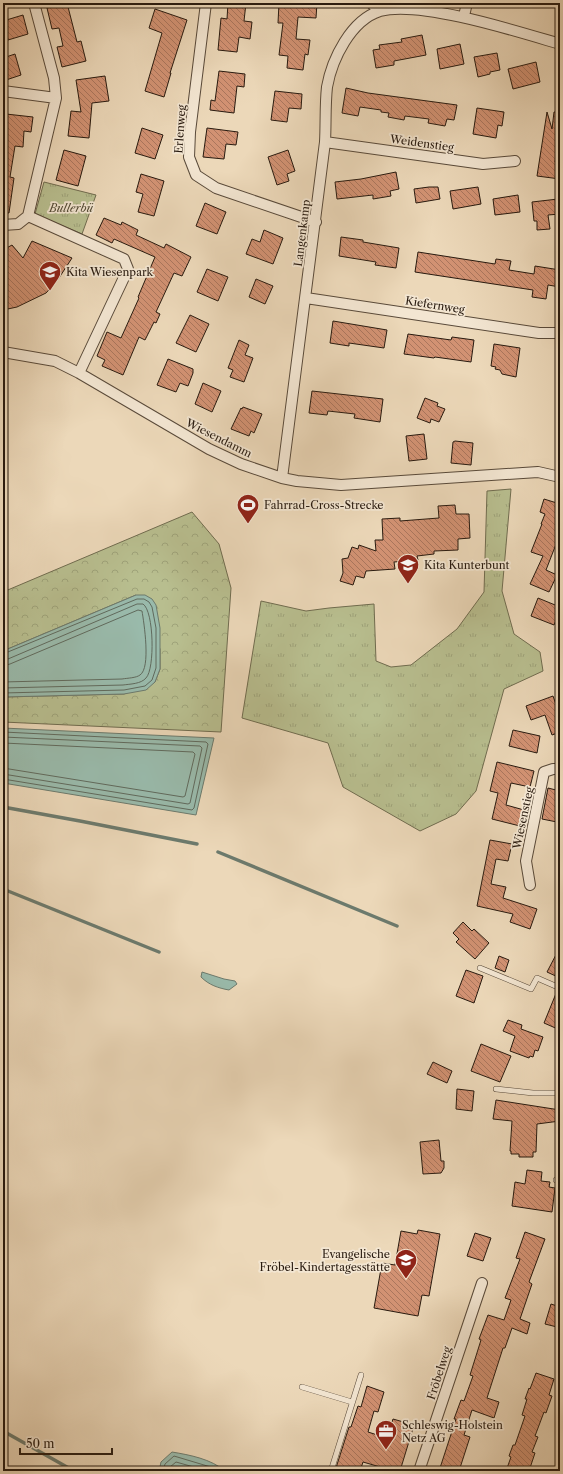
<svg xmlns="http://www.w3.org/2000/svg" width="563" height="1474" viewBox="0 0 563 1474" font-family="'Libre Caslon Text',serif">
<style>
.forest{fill:url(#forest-crowns);stroke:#706c4f}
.park{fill:url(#park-tufts);stroke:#706c4f}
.water{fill:#99baab;stroke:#6c7a6d}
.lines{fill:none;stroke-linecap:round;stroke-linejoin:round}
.shore{stroke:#606a5d;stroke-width:1}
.stream{stroke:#6c7a6d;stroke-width:3.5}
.building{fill:url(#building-back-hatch);stroke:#281a0f}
.lane-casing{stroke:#594a3a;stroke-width:6}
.street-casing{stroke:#594a3a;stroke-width:12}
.lane{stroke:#f3e6d2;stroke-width:5}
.street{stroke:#f3e6d2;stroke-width:10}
.labels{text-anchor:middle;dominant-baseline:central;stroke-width:3.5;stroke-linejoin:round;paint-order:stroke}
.street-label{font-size:11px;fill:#281a0f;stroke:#f3e6d2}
.park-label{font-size:11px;font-style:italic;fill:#534b35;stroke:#f3e6d2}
.poi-label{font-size:11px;fill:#281a0f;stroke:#f3e6d2;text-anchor:start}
</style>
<defs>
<pattern id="forest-crowns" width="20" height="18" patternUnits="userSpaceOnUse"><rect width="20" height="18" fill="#b8be8f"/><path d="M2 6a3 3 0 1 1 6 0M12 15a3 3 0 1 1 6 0" fill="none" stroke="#9ea37a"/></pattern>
<pattern id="park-tufts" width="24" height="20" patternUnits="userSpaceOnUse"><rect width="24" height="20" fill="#b8be8f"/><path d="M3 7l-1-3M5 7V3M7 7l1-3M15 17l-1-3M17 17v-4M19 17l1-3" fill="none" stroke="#9ea37a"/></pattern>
<pattern id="building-back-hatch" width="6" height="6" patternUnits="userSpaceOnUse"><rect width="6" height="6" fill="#d29273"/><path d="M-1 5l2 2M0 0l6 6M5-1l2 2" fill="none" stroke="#aa765d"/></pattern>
</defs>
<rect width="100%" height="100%" fill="#ecd8b9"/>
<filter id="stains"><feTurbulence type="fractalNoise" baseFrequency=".005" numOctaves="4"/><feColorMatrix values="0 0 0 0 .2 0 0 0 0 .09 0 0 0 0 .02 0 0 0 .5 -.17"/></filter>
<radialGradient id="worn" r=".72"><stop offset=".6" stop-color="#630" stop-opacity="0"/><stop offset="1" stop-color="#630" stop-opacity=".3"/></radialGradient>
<!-- forest -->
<path class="forest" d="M192,512L219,544L231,588L221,732L3,722V697L124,694L155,682L160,669V649L136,595L3,651V592Z"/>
<!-- park -->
<path class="park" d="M44,182L96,195L82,234L35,214Z
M511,489L502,591L514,634L540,652L543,671L504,689L476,791L456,814L420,831L343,787L328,743L242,718L261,601L306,611L329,608L374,604L376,661L391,667L411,665L457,629L484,592L487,491Z"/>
<!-- water -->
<path class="water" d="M136,595H145L152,599L156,605L160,628V669L155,682L146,690L124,694L3,697V651Z
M3,728L214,738L196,815L3,783Z
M202,972L224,979L235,981L237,984L229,990C218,988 209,985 201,977Z
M172,1452C190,1455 211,1459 225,1471H159L161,1462Z"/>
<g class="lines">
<!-- shore -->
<path class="shore" d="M3,654L137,599H144L149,602L152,607L156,628V668L152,680L145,686L124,690L3,693
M3,660L8,659L137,604H143C154,611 155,669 146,678C141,684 130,684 123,685L3,688
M3,666L10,664L138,610L142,611C144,623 151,668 140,675C136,678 128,678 122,679L3,682
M3,732L206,742L208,744L194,808L192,810L3,779
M3,737L200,746L202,748L190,803L188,804L3,774
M3,743L193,752L195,754L185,796L183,797L3,768
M163,1471L165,1464L174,1456L214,1468L218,1471
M168,1471L170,1467L176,1462L208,1471"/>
<!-- stream -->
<path class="stream" d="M3,807L80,821L197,844
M218,852L397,926
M3,889L159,952
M3,1431L74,1471"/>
</g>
<!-- building -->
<path class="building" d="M67,3L77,42L81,41L86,61L62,67L57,47L63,46L59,28L52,29L47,8Z
M228,3H246L244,21L252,22L250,39L239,37L237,52L218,50L221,18L227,19Z
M279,3H317L316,18L298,17L296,39L310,40L308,55L305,54L303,70L287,68L288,56L279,55L283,23H278Z
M155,9L187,20L170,73H171L164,97L145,91L162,33L149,28Z
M23,15L28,34L8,40L3,21Z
M422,35L426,55L394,61V65L376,68L373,50L380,49L379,45L402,42L401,39Z
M460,44L464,64L440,69L437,49Z
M497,53L500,70L490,72V74L478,77L474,57Z
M15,54L21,75L3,81V58Z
M536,62L540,82L513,89L508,69Z
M219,71L245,74L244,87L237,86L234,113L210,110L211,100L215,101Z
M105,76L109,101L92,103L89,138L68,136L71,111L81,112L76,80Z
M346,88L368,93L457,105L454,120L447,119L445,126L428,123L429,119L405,116L404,120L388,117L389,113L381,112V110L360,107L358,116L342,113Z
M275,91L302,94L301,109L289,108L287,122L271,120Z
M477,108L504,112L502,126L498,125L496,138L473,134Z
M547,112L552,129L554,112H560V143L558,142L555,162L560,163V179L537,176Z
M6,114L33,117L31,132L24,131L23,147L15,146L10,177L14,178L9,213L3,212V138Z
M142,128L163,135L155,159L135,153Z
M207,128L238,132L236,145L226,144L224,159L203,157Z
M64,150L86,156L78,186L56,180Z
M288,150L295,171L287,174L289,181L277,185L268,157Z
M396,172L399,189L390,191L391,196L373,199V195L337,199L335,182L361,179Z
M141,174L164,181L154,216L138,212L143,194L136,192Z
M429,187H438L440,199L416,203L414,189Z
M478,187L481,204L453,209L450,191Z
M518,195L520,212L495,215L493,199Z
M558,199L560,214L548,215L550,229L537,230V221H534L532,202Z
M205,203L226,212L217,234L196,226Z
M104,218L121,225L122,222L138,230L136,235L164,248L166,244L191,257L182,276L174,273L156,312L160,314L156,323L154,322L145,340L139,337L123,375L102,366L105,360L97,356L107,332L121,338L139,298L138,297L155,257L114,239L112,243L96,235Z
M264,230L283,238L273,264L246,254L252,239L260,242Z
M341,237L363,240V242L399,248L396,268L375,265L376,262L339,256Z
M32,241L72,258L57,281L46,293L17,307L3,310V263H6L3,250L12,245L23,258Z
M418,252L495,264L496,259L511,261L509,270L534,274L535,266L560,270V287L548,285L546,299L532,297L533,290L415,272Z
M207,269L228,277L218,301L197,292Z
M256,279L273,286L265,304L249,297Z
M190,315L209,324L196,352L176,343Z
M333,321L387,330L384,348L349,343V346L330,343Z
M408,334L451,340L452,337L474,340L471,362L435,357L434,358L404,354Z
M239,340L249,345L245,355L253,358L244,382L230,377L233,370L228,368Z
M494,344L520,348L516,377L502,374L500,370L495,369L496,367L491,366Z
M168,359L193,369V373L188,386L180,383L176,392L157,385Z
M203,383L221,391L212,412L195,404Z
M312,391L383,399L380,422L354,418L355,414L328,411L327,415L309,413Z
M425,398L438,403L437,406L445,409L439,422L431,419L430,423L417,418Z
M243,407L262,414L254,433L251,431L249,436L231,429L241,408L242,409Z
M424,434L427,459L409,461L406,436Z
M455,441L473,443L471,465L451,463L453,442Z
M544,499L560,504V534L546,570L557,575L549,592L530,584L543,556L531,552L542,524H541L545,514L540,512Z
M455,505L456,514H469L470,538L458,539V550L434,551V554L417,556L418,560L394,562L395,569L366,571L364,578L356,576L353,585L340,581L343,573L342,559L348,558L352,547L358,549L359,545L376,551L375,540H383L382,519L400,518V521L439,518L438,506Z
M538,598L560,607V610L554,625L531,616Z
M553,696L560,716V732L552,735L545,715L531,720L526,706Z
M513,730L540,736L537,753L509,746Z
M497,762L534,771L530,787L511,783L506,805L524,810L520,826L492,819L498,793L490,791Z
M548,788L560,791V808L557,822L542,819Z
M490,840L512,844L508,861L496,859L491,884L506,887L503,898L537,909L530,929L510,922L513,914L477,906Z
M463,922L472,931L474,929L489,943L475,959L456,942L459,939L453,933Z
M560,947V978L547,972Z
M499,956L509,960L505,972L495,968Z
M466,970L483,976L474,1003L456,996Z
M557,991L560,992V1030L544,1023Z
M508,1020L522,1025L521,1029L543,1037L538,1051L535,1050L533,1057L530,1056L529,1058L510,1051L515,1036L503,1031Z
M481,1044L511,1056L500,1082L471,1071Z
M433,1062L452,1071L447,1083L427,1074Z
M457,1089L474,1091L472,1111L456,1109Z
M496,1100L560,1110V1121L537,1124L536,1152H533V1157H519V1154H511V1151H510L512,1121L493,1119Z
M439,1140L441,1161H444V1168L441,1173L423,1174L420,1142Z
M527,1170L542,1172L541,1181L550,1182L549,1187L555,1188L552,1212L512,1206L515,1182L525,1184Z
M418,1230L440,1234L429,1296L422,1295L418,1316L374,1308L382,1263L395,1265L401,1231L417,1234Z
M525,1232L545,1239L529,1282L532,1284L520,1319L530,1323L527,1334L512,1328L505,1348H503L487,1398L499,1402L494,1418L472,1410L464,1435L470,1437L459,1471H439L456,1419H454L461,1400L464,1401L473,1376L470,1375L481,1340L479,1339L488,1315L504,1320L511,1300L505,1298L520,1259L516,1258Z
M475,1233L491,1238L483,1261L467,1256Z
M551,1304L560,1307V1316L557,1327L545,1324Z
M536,1373L554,1379L549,1395L552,1396L546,1413L544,1412L535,1436L538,1437L532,1452L535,1453L530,1468L528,1467L527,1471H506L511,1457L509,1456L513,1445H515L525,1416L522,1415L527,1399H525L529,1388L530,1389Z
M367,1386L384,1392L378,1412L374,1411L368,1432L387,1438L393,1419L414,1425L400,1471H394L363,1462L360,1471H335L349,1427H351L358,1406L361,1407Z"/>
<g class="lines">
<!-- lane casing -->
<g class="lane-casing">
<path id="lane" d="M480,968L531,989L537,978L560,988
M496,1089L533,1093H560
M556,1180H560
M302,1387L352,1402
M331,1471L361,1375"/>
</g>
<!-- street casing -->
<g class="street-casing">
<path id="street" d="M206,3L190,132L189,157L196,175L216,188L316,222
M371,3L380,11
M464,16L467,3
M3,91L56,98
M325,142L483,164L515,161
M28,216L124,259L128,269L79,373
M3,225L18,224L28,216L56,98L54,78L34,3
M306,298L539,333H560
M3,352L55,361L79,373L209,449L241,464L282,478L297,481L341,485L538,472L560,477
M282,478L325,142C326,124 325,105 327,87C332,59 351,20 380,11C420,0 519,32 560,44
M530,885L526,861L544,772L553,769H560
M419,1471L482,1283"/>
</g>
<!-- lane -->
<use href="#lane" class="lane"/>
<!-- street -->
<use href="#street" class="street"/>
</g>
<!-- icons -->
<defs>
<g id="school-pin" transform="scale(1.15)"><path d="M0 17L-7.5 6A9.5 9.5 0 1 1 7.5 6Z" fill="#8f2418" stroke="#f3e6d2"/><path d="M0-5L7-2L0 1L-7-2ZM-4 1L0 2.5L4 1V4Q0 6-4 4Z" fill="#fff"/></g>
<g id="stadium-pin" transform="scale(1.15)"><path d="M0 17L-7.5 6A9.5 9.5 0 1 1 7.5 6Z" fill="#8f2418" stroke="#f3e6d2"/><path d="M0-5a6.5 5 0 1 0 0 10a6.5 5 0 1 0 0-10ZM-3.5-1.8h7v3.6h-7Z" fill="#fff"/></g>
<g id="office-pin" transform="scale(1.15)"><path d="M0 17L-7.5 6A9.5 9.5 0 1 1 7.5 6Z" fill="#8f2418" stroke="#f3e6d2"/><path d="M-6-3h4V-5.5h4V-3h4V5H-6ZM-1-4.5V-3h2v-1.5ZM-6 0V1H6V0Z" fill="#fff"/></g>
</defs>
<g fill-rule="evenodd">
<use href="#school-pin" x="50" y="272"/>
<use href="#stadium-pin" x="248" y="505"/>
<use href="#school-pin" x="408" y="565"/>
<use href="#school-pin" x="406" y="1260"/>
<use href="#office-pin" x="386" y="1431"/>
</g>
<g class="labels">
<!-- street labels -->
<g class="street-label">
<text transform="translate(180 129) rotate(-86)">Erlenweg</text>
<text transform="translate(422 143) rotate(8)">Weidenstieg</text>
<text transform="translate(302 233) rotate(-83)">Langenkamp</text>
<text transform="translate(435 305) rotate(9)">Kiefernweg</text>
<text transform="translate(219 438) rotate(27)">Wiesendamm</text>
<text transform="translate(523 818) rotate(-78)">Wiesenstieg</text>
<text transform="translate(439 1373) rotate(-72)">Fröbelweg</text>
</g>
<!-- park labels -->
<g class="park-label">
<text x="71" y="208">Bullerbü</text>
</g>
<!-- poi labels -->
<g class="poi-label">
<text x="66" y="272">Kita Wiesenpark</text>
<text x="264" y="505">Fahrrad-Cross-Strecke</text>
<text x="424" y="565">Kita Kunterbunt</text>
<text x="390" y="1254" text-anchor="end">Evangelische<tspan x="390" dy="13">Fröbel-Kindertagesstätte</tspan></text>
<text x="402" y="1425">Schleswig-Holstein<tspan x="402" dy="13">Netz AG</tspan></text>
</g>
</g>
<!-- margin -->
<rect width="563" height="1474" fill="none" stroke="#ecd8b9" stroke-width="16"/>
<rect x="4" y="4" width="555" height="1466" fill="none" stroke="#281a0f" stroke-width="2"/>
<rect x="8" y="8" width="547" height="1458" fill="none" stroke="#281a0f"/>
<!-- scale -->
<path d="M20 1448v6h92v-6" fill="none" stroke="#281a0f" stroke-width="2"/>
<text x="26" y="1448" font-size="12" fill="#281a0f" stroke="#f3e6d2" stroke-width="3" paint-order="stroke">50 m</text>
<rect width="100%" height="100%" filter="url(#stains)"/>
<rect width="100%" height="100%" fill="url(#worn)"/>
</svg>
